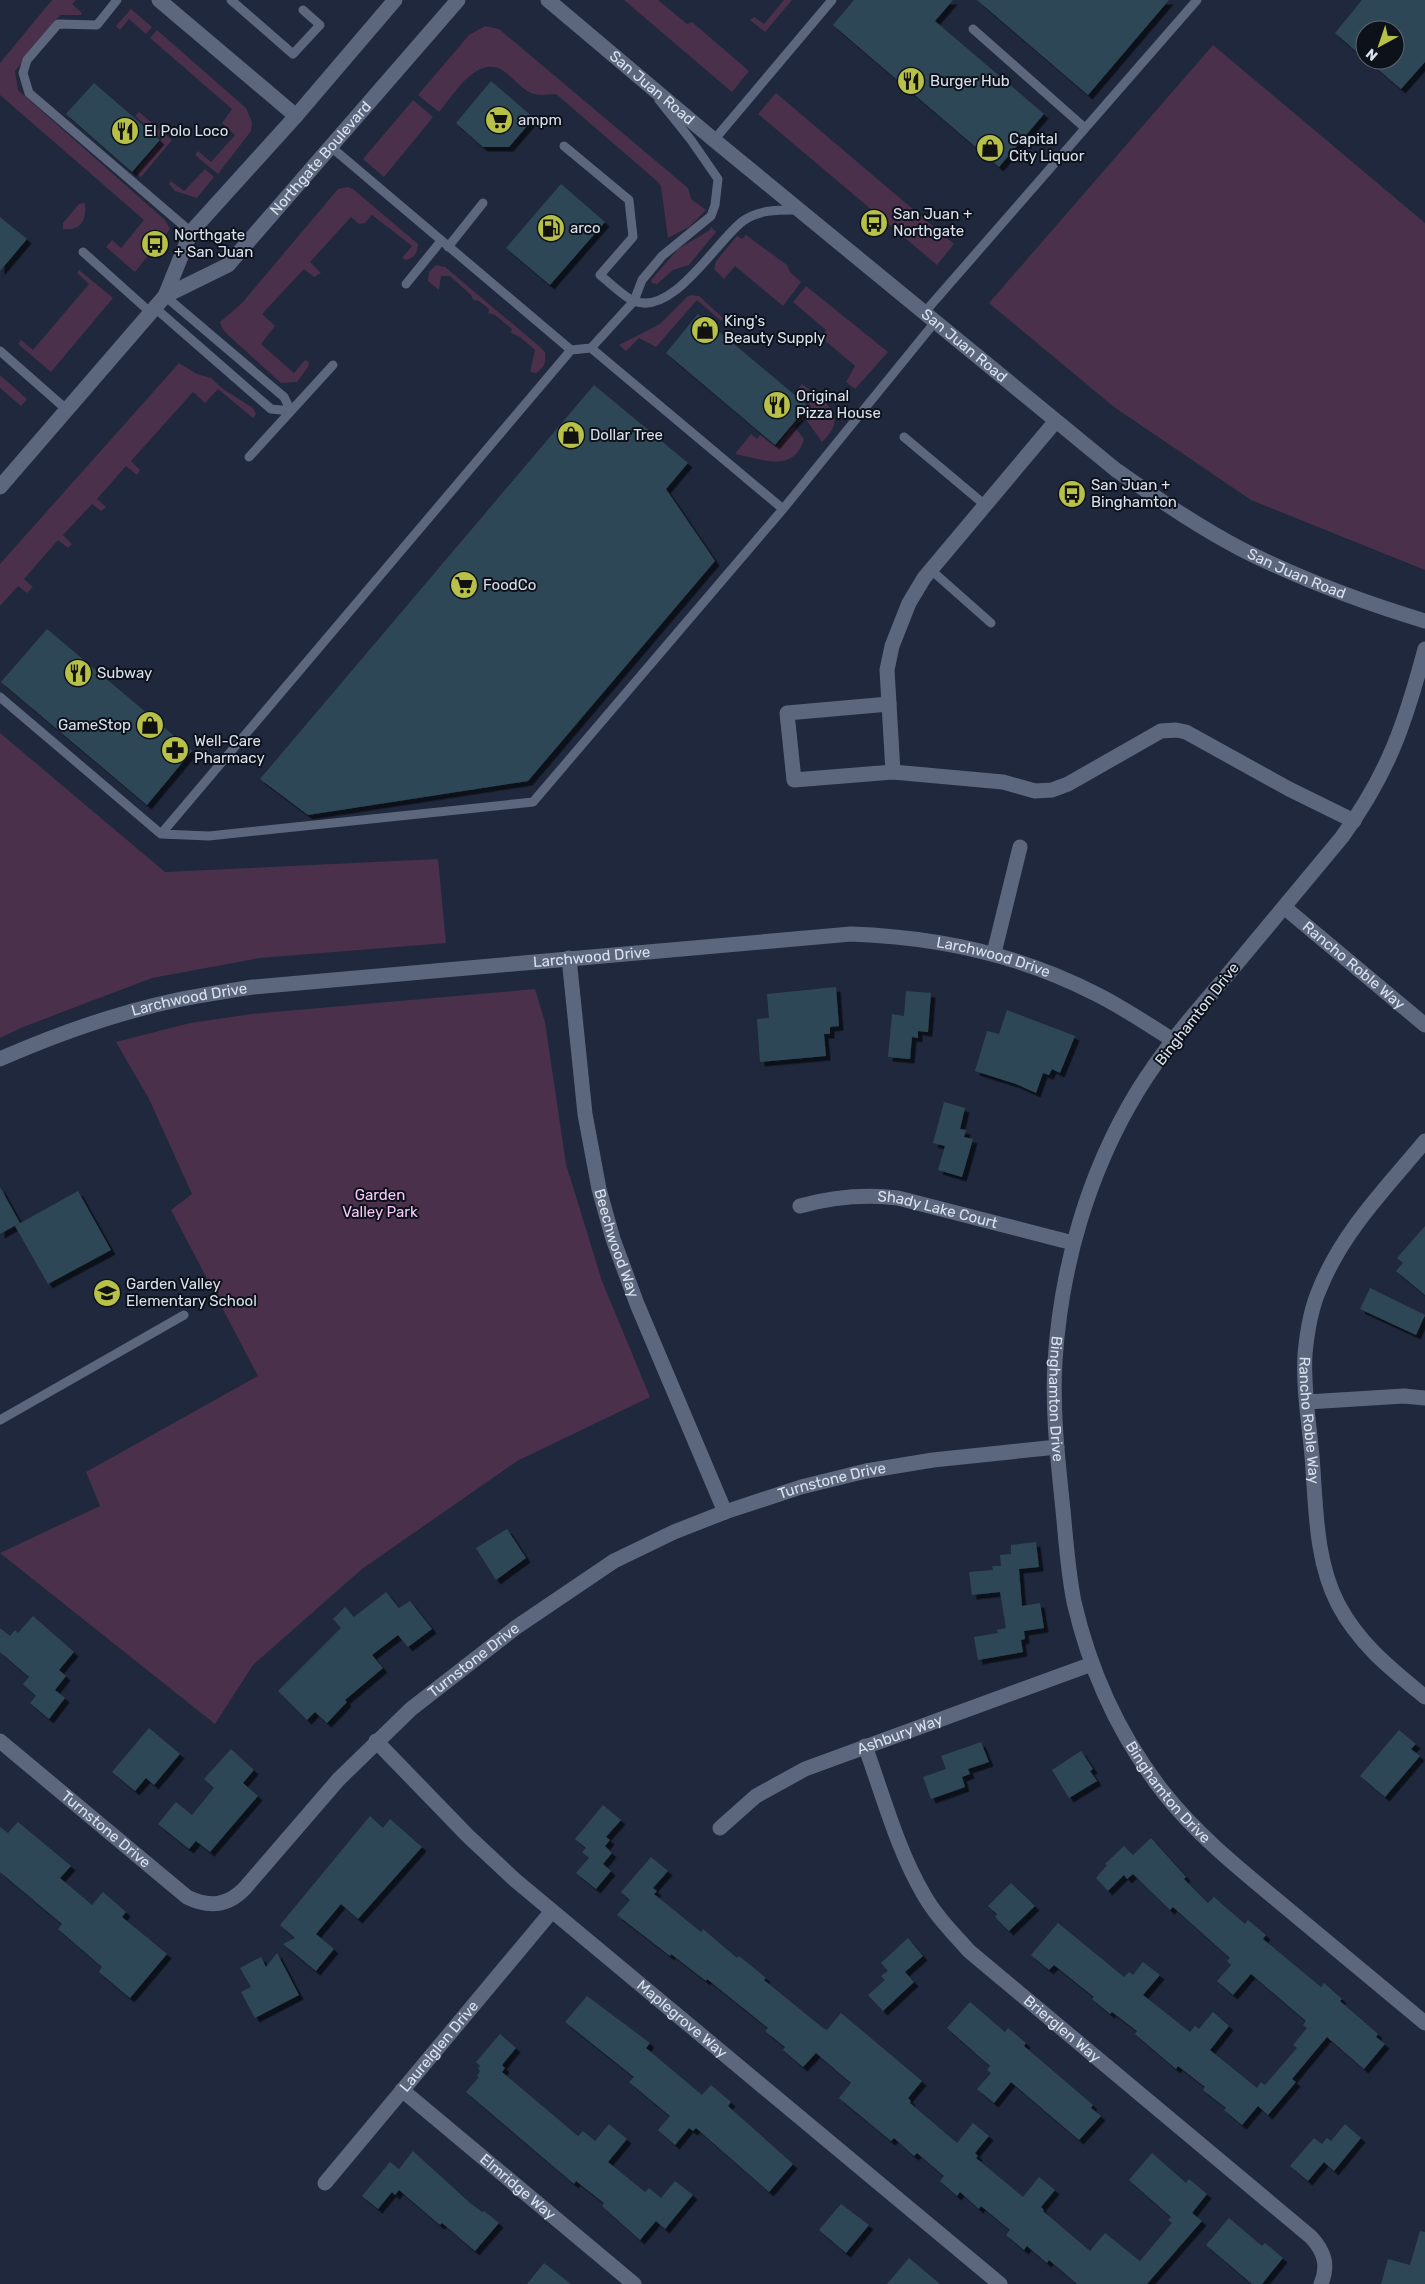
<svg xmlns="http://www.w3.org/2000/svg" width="1425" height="2284" viewBox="0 0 1425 2284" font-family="Rubik,sans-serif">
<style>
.green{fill:#4a304b}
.building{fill:#2f4756;filter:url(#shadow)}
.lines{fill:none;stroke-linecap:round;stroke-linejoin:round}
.lane{stroke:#5c677e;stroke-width:9}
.street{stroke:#5c677e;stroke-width:15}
.secondary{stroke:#5c677e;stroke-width:15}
.labels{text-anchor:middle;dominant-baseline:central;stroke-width:4;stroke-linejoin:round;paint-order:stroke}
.poi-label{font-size:15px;fill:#dae1ee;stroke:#0d111a;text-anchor:start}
.street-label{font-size:15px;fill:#dae1ee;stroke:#0d111a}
.park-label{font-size:15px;fill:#f9c9fa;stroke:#0d111a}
</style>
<defs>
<filter id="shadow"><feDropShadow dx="4.5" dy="4.5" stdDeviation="0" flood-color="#0009"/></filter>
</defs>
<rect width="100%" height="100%" fill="#1f283c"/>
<!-- green -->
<path class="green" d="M52,0H76L72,4L82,13L81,15H60L15,71L18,90L165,220L170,229L161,241L156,238L146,249L150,253L135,272L106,247L112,240L121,248L144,220L0,95V63Z
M624,0H658L687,24L692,22L749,71L732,92Z
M784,0H792L765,32L750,20L754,17L764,24Z
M131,9L152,27L146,34L129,19L120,30L116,26Z
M485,26L499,29L688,188L691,199L706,210L689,227L668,238L661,187L658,182L556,94C547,94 538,97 529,92C519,87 512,76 502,70C476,55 453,96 439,112L418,95L469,35Z
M157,30L246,108L252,122L251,131L218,174L195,155L198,151L211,162L235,135L222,123L232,109L150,38Z
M1213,45L1425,223V570L1251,500L1114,407L989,303Z
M776,93L954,244L937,265L758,114Z
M413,100L433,117L384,177L363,159Z
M139,112L172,140L141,177L135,172L162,139L135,116Z
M205,169L214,177L197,198L175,191L169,184L171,181L184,191Z
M348,187L353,189L418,244C417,254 415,257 406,260L402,258L412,246L372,215L365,223L359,224L351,217L310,262L321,273L314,277L304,269L262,314L275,326L261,344L294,373L305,360L309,362L308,367L297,382L281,383L228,335L222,328L220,322L242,303L338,189Z
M85,203C87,220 81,231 63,229V223L79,204Z
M711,227L716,232L689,265L673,270L657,284L652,283L651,280L678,249L710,230Z
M746,235L787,265L790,272L801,282L783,306L735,266L724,279L714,269L716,261L737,236L742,239Z
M436,265L445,267L539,346L545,352C546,363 545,367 536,373L530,372L535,350L520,337L511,333L512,329L495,315L488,313L489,309L479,301L473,300L471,295L450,276H441L439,290L428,281L429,272Z
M79,270L113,298L51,372L18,344L21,340L33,350L89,284L77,273Z
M806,286L888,352L855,389L846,382L855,366L821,337L826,330L793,302Z
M691,295L699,296L723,318L721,321L697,300L656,347L639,338L626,351L619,345L660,324L687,297Z
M179,363L197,374L211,378L223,389L253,408L256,414L253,418L218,389L205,403L193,392L131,461L140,470L137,475L126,466L97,499L106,507L101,511L92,504L63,535L72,544L68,548L58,540L24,579L33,587L27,593L18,586L0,606V564Z
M0,375L27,399L21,406L0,388Z
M802,384C824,402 851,414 822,442L805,418L794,426L804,439C794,474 762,459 735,454L751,434L757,439L760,435L776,447L810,405L795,393Z
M0,733L165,872L438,859L446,943L260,958L152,978L23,1027L0,1038Z
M535,989L545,1022L566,1164L602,1281L650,1397L517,1461L362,1569L253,1665L215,1724L0,1553L100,1506L86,1472L258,1376L171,1210L192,1194L149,1099L116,1042L190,1023L252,1014Z"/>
<!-- building -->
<path class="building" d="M854,0H953L935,21L1044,114L999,167L833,25Z
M977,0H1169L1088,95Z
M1362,0H1425V62L1401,89L1367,60H1395V30H1365V59L1335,33Z
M491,81L534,118L509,147H483L456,123Z
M94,83L160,140L132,172L66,114Z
M561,184L605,222L550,285L506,248Z
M0,217L27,239L0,271Z
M698,314L808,406L775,445L666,353Z
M594,385L688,463L666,489L715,561L528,781L308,815L260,779Z
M47,629L192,751L147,805L1,682Z
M836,987L839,1026L830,1027V1034H824L826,1056L760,1062L757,1019L769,1018L767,994Z
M906,991L931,993L928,1032L918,1031V1038L912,1037L910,1059L888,1057L892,1014L904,1016Z
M1007,1010L1075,1036L1060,1073L1052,1069L1049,1075L1043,1073L1036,1093L1016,1084L975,1071L987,1031L999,1034Z
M944,1102L965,1108L960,1129L966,1130L964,1137L973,1139L962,1177L938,1170L945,1146L933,1143Z
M0,1187L20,1223L0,1234Z
M78,1191L111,1250L48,1284L15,1226Z
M1425,1226V1295L1396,1271L1403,1263L1397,1258Z
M1370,1288L1425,1315L1416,1335L1360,1309Z
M507,1529L526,1558L496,1580L476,1548Z
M1036,1542L1039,1567L1019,1569L1022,1606L1040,1603L1044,1628L1024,1631L1025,1639L1021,1640L1023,1652L978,1660L974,1637L998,1633L997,1630L1006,1628L1000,1592L972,1595L969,1572L993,1570L992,1566H1001L1000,1555L1011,1554V1545Z
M386,1592L399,1608L410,1601L432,1629L408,1647L398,1635L372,1655L383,1668L345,1700L347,1702L327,1723L315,1712L307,1720L278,1691L341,1628L333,1619L345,1607L354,1617Z
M33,1616L74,1652L59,1670L66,1676L55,1690L65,1698L49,1719L30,1703L36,1696L23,1684L29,1677L0,1652V1628L10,1636L15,1630L18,1633Z
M149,1728L180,1754L154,1785L146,1778L135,1791L112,1772Z
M1399,1730L1416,1744L1411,1749L1420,1756L1385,1797L1360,1776Z
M981,1742L989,1762L968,1769L970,1774L962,1777L965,1787L931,1799L923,1777L946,1769L941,1756Z
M231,1749L254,1770L243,1783L258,1796L210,1852L196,1841L189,1849L158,1824L176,1802L192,1815L214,1788L204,1779Z
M1081,1751L1093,1769L1090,1771L1097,1781L1069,1798L1052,1770Z
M603,1805L621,1820L606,1837L610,1840L605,1846L612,1853L603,1864L611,1871L596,1889L576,1873L589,1858L582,1852L586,1848L575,1839Z
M370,1816L383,1828L390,1819L422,1847L358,1919L341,1904L316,1934L334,1949L316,1971L283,1944L295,1938L280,1925Z
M18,1822L71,1866L60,1878L92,1905L103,1892L126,1912L122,1917L167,1954L130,1998L99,1972L102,1967L58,1929L62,1924L0,1872V1827L8,1833Z
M1151,1838L1186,1877L1184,1879L1208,1903L1214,1897L1245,1924L1248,1920L1266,1935L1263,1939L1321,1987L1324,1983L1342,1999L1340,2001L1378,2034L1376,2037L1385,2044L1364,2069L1327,2037L1292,2079L1296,2082L1268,2115L1258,2106L1242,2125L1224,2110L1226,2108L1203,2090L1205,2087L1178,2066L1176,2069L1135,2034L1137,2031L1112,2012L1110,2014L1092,1999L1094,1997L1054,1965L1049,1970L1031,1955L1058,1923L1124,1977L1129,1972L1133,1975L1143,1962L1160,1975L1143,1995L1190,2032L1195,2026L1199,2029L1213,2012L1229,2026L1210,2050L1257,2088L1261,2082L1265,2085L1297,2048L1293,2045L1307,2028L1303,2025L1306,2021L1251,1974L1233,1995L1217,1981L1231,1965L1227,1961L1230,1958L1173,1907L1170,1910L1133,1874L1127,1879L1124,1875L1108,1891L1096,1878L1107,1865L1105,1864L1124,1846L1133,1855Z
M651,1857L668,1871L653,1888L657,1891L654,1894L701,1932L703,1929L737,1958L739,1956L766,1978L764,1980L823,2028L827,2030L841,2013L922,2081L908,2098L911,2101L910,2103L957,2143L973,2123L989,2136L975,2153L978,2156L976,2158L1023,2197L1039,2177L1055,2190L1041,2207L1044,2210L1043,2211L1090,2251L1105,2233L1140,2261L1172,2223L1168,2220L1171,2217L1129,2180L1152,2153L1186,2183L1189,2179L1207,2194L1192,2213L1202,2221L1147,2284H1077L1049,2260L1047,2263L1027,2246L1024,2250L1006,2235L1010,2230L981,2206L979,2209L960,2192L957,2196L940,2181L944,2176L917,2153L914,2156L894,2138L891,2141L839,2098L851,2083L816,2053L803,2067L783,2050L785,2047L765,2031L768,2028L707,1979L706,1981L671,1954L670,1956L617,1915L630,1900L621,1892Z
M1011,1883L1035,1906L1009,1931L995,1917L997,1914L988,1906Z
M908,1938L923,1956L905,1972L914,1982L883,2011L868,1995L885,1980L881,1976L888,1971L881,1963Z
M277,1953L299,1995L255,2018L241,1992L251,1987L240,1968L261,1957L266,1967Z
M587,1996L650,2043L646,2048L702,2095L711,2085L731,2102L728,2106L793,2164L769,2192L696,2128L693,2131L689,2128L675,2145L658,2130L670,2116L629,2082L634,2077L565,2022Z
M970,2002L1005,2032L1008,2028L1026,2043L1024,2046L1093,2105L1091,2108L1101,2116L1079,2140L1011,2082L994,2103L977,2089L991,2073L987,2070L990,2066L947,2028Z
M500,2034L516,2048L502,2065L505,2068L502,2072L578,2136L583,2131L595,2141L609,2124L627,2139L608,2162L645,2192L649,2188L661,2198L675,2181L693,2195L665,2229L656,2221L640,2240L602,2206L604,2203L576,2181L574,2184L466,2092L479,2077L477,2076L480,2071L478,2069L480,2066L476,2062Z
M1345,2124L1361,2138L1334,2171L1324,2162L1308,2181L1290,2166L1314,2138L1322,2144L1327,2138L1331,2141Z
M413,2151L470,2203L482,2212L484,2211L499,2223L475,2251L442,2223L440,2225L399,2190L395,2195L392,2192L378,2209L362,2196L390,2162L399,2169Z
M841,2204L869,2225L846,2253L819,2230Z
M1229,2218L1262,2246L1265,2243L1283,2258L1262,2284H1252L1206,2245Z
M1420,2231L1425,2232V2284H1381L1388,2259L1410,2265Z
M909,2258L940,2284H887Z
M544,2263L571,2284H527Z"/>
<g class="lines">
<!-- lane -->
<path class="lane" d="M117,0L97,25L58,24L27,60L23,73L29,93L191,232
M231,0L293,54L320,25L303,10
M973,29L1085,128
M714,140L832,0
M564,146L629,200L633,237L600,275C609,282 624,297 634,301C673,317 717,240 743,221C759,209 781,210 799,210
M331,147L571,350L591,348L783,509
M448,247L483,203
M83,252L150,312
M406,284L441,241
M165,296L284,397L291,411
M154,307L271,409L291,411
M924,313L1197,0
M591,348L634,301L642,280L662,256L711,216L715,205L718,179L691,140L659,100
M0,351L66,409
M904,437L985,505
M249,457L333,365
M931,570L991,623
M0,697L161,834L209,836L533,802L783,509L935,322
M161,834L571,350
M0,1420L184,1315"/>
<!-- street -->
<g class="street">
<path d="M159,0L296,116"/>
<path id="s1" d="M1425,649C1405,724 1388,774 1342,837C1303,884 1263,932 1224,979C1193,1015 1162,1051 1137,1092C1088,1173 1061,1267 1055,1361C1052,1411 1058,1461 1063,1510C1066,1541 1068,1572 1074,1602C1090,1671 1120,1737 1164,1793C1198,1836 1241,1870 1283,1905C1330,1944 1378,1984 1425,2023"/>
<path d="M889,704L787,713L794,780L893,772L1003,782L1035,791L1052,790L1068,784L1161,731L1176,730L1186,732L1289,789L1354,821"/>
<path d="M893,772L887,670L892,646L909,603L924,578L1055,422"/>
<path id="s2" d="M1284,907L1425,1025"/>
<path d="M994,953L1020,847"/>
<path id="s3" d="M569,958L585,1114L599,1189L613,1239L637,1304L725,1512"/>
<path id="s4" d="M0,1059C57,1034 116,1013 177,1000C202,995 228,991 253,987L851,934C937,937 1018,954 1094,993C1121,1006 1147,1024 1173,1040"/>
<path id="s5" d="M1425,1141C1386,1188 1343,1231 1320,1288C1311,1308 1307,1332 1305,1354C1303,1388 1309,1422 1312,1456C1316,1505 1315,1560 1338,1604C1359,1644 1391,1669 1425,1697"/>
<path id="s6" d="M800,1206C833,1197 864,1194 898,1198L1073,1243"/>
<path d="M1307,1402L1404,1396L1425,1398"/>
<path id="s7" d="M0,1741L187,1897C209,1908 228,1906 245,1888L338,1780L411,1709L515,1628L614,1561L674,1532L725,1512L801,1487L866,1471L933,1460L1057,1447"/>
<path id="s8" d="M376,1741L468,1836L515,1880L1000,2284"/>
<path id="s9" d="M865,1746C883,1795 897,1849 924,1895C936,1916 953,1933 969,1951L1311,2237C1324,2251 1329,2265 1321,2284"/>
<path id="s10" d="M720,1828L756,1796L805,1769L1092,1664"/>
<path id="s11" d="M402,2090L634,2284"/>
<path id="s12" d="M325,2183L552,1911"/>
</g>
<!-- secondary -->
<g class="secondary">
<path id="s13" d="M548,0L714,140L1116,470C1157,498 1197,526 1241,549C1300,579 1362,602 1425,621"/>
<path d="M165,296L191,232L296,116L395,0"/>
<path id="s14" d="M0,487L165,296L228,265L458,0"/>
</g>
</g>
<!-- icons -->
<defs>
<g id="restaurant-disc" transform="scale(1.4375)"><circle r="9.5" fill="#b8c147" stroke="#0d111a"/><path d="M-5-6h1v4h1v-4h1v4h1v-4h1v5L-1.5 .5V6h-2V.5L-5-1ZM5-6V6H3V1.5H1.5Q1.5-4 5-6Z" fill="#111"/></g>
<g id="supermarket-disc" transform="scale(1.4375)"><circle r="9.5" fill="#b8c147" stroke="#0d111a"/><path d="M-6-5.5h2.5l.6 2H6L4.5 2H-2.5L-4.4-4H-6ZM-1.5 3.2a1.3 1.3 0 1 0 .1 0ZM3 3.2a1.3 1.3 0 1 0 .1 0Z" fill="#111"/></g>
<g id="shop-disc" transform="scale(1.4375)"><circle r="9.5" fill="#b8c147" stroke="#0d111a"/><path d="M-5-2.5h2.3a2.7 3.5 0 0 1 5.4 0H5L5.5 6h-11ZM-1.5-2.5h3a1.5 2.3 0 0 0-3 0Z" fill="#111"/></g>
<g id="bus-disc" transform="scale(1.4375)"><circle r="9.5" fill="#b8c147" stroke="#0d111a"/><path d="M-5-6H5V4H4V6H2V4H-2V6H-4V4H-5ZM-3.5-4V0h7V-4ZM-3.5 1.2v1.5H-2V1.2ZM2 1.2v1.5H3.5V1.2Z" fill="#111"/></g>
<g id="fuel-disc" transform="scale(1.4375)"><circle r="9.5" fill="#b8c147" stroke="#0d111a"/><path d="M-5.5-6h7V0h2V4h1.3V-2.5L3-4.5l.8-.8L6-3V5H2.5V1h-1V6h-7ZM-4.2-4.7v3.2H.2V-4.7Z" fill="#111"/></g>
<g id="pharmacy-disc" transform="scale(1.4375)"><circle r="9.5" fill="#b8c147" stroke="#0d111a"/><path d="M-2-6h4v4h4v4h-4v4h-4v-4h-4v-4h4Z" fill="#111"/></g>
<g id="school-disc" transform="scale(1.4375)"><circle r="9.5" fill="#b8c147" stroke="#0d111a"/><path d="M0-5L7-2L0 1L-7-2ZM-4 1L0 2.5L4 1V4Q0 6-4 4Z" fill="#111"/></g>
</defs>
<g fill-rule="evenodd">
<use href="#restaurant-disc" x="911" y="81"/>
<use href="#supermarket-disc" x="499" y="120"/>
<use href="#restaurant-disc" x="125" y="131"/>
<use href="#shop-disc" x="990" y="148"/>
<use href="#bus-disc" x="874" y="223"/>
<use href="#fuel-disc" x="551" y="228"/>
<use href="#bus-disc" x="155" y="244"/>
<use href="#shop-disc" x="705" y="330"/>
<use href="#restaurant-disc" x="777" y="405"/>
<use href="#shop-disc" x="571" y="435"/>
<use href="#bus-disc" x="1072" y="494"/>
<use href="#supermarket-disc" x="464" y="585"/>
<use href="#restaurant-disc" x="78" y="673"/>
<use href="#shop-disc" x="150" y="725"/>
<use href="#pharmacy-disc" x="175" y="750"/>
<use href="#school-disc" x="107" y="1293"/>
</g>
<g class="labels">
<!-- poi labels -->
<g class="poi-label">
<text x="930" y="81">Burger Hub</text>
<text x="518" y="120">ampm</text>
<text x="144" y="131">El Polo Loco</text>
<text x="1009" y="139">Capital<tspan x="1009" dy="17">City Liquor</tspan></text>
<text x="893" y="214">San Juan +<tspan x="893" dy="17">Northgate</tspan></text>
<text x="570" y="228">arco</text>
<text x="174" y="235">Northgate<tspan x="174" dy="17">+ San Juan</tspan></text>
<text x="724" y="321">King's<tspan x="724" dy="17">Beauty Supply</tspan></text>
<text x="796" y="396">Original<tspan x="796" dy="17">Pizza House</tspan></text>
<text x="590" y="435">Dollar Tree</text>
<text x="1091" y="485">San Juan +<tspan x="1091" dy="17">Binghamton</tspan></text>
<text x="483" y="585">FoodCo</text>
<text x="97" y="673">Subway</text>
<text x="131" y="725" text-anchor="end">GameStop</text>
<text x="194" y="741">Well-Care<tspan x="194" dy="17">Pharmacy</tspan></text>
<text x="126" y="1284">Garden Valley<tspan x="126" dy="17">Elementary School</tspan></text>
</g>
<!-- street labels -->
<g class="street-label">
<text stroke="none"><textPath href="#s13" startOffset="136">San Juan Road</textPath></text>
<text stroke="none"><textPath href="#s14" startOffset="464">Northgate Boulevard</textPath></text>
<text stroke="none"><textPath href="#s13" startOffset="541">San Juan Road</textPath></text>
<text stroke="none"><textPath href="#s13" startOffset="946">San Juan Road</textPath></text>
<text stroke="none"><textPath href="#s4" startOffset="604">Larchwood Drive</textPath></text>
<text stroke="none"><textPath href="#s4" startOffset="1009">Larchwood Drive</textPath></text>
<text stroke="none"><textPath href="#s2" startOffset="91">Rancho Roble Way</textPath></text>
<text stroke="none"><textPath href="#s4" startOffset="199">Larchwood Drive</textPath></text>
<text transform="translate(1197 1014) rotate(-52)">Binghamton Drive</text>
<text stroke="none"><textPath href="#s6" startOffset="140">Shady Lake Court</textPath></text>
<text stroke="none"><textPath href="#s3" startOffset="290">Beechwood Way</textPath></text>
<text stroke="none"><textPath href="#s1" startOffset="856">Binghamton Drive</textPath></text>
<text stroke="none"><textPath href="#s5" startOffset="316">Rancho Roble Way</textPath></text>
<text stroke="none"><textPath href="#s7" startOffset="1036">Turnstone Drive</textPath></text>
<text stroke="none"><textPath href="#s7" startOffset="631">Turnstone Drive</textPath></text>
<text stroke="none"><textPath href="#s10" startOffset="205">Ashbury Way</textPath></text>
<text stroke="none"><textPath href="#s1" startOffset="1275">Binghamton Drive</textPath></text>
<text stroke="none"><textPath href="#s7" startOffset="138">Turnstone Drive</textPath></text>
<text stroke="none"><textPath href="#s8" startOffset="414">Maplegrove Way</textPath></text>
<text stroke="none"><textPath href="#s9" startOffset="354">Brierglen Way</textPath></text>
<text stroke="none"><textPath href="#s12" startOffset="178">Laurelglen Drive</textPath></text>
<text stroke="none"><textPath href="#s11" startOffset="151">Elmridge Way</textPath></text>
</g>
<!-- park labels -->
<g class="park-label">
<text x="380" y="1195">Garden<tspan x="380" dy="17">Valley Park</tspan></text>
</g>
</g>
<!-- north arrow -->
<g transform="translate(1380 45) rotate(220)"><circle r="24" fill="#0d111a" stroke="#5f646f"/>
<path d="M0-4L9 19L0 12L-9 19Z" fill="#b8c147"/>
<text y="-8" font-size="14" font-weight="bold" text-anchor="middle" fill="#dae1ee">N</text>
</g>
</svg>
